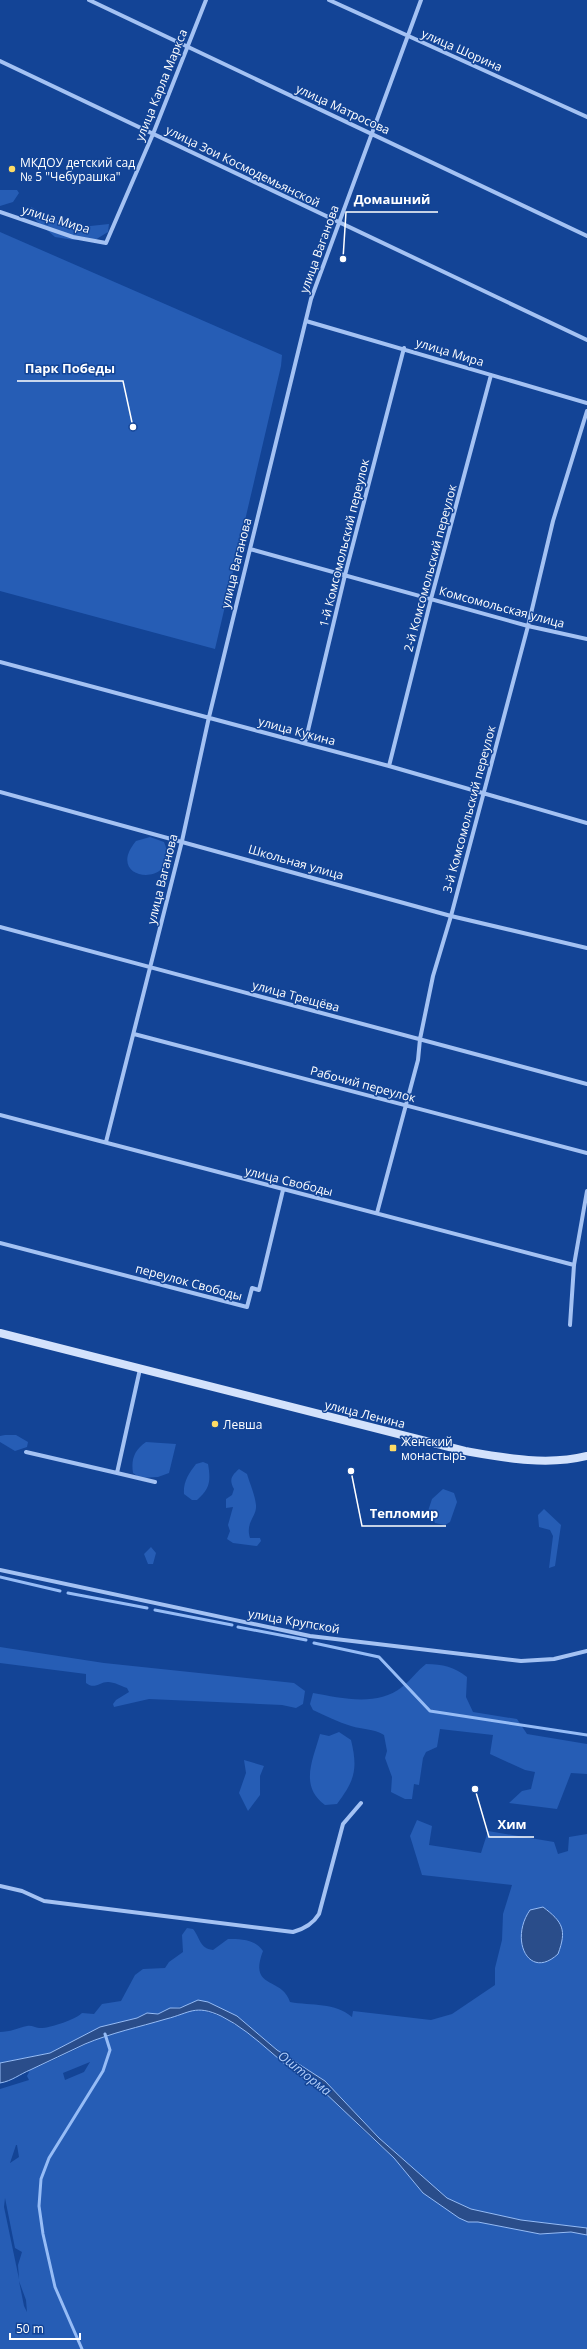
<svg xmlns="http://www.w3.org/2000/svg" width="587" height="2349" viewBox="0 0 587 2349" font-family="'Open Sans',sans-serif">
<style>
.green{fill:#265db5;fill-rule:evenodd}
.water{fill:#2a4d8a;stroke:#96bcf6}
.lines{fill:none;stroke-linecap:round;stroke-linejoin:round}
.stream{stroke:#96bcf6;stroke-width:3}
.street{stroke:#a4c2f3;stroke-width:4}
.secondary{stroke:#d3e2fc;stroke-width:8}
.poi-dot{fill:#ffdc65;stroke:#134496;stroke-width:1.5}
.labels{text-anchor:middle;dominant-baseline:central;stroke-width:3;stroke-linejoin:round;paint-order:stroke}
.street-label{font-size:12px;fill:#fff;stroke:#134496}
.poi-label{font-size:12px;fill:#fff;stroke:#134496;text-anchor:start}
.water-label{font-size:13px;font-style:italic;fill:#b0cdf9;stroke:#134496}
.leader{fill:none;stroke:#fff;stroke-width:1.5}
.callout-dot{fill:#fff;stroke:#134496;stroke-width:1.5}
.callout-label{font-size:13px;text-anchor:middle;font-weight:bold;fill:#fff;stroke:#134496;stroke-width:3;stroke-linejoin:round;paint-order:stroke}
</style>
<rect width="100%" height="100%" fill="#134496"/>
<!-- green -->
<path class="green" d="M0,190H17L19,193L13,202L0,206Z
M31,207L63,224L81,227L109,224L108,232L95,240H74L55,237L31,216Z
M0,232L282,355L281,366L215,649L0,591Z
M150,837L164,842C184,889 101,883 136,841Z
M5,1435H16L28,1442L27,1447L15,1451L0,1442V1436Z
M146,1442L176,1444L169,1473L158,1477L140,1478L133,1473C131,1460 134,1450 146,1442Z
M203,1462L208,1464C211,1481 210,1489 197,1500H192L184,1494C183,1482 189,1473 196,1464Z
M239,1469L247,1474C250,1484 255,1495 256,1505C257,1517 245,1522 250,1538H260L261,1541L257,1546L233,1543L227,1539L230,1531L228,1525L233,1507L226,1508V1499L232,1495L234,1489C229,1480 231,1476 239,1469Z
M443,1489L454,1493L457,1502L450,1522L445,1525L435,1523L428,1511L432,1499Z
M544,1509L561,1525L555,1566L549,1568L553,1536L550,1530L539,1527L538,1515Z
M151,1547L156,1553L153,1564H148L144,1554Z
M0,1647L104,1663L294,1683L305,1691L303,1704L296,1708L282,1705L149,1699L114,1707L113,1704L116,1700L129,1692L127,1688C121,1686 114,1682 108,1682C99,1682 95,1690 86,1683V1674L0,1663Z
M426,1664C443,1664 454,1667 467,1677L466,1697L473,1712L517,1719L527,1734L587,1744V1774L571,1773L557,1809L509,1803L522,1791L531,1789L535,1772L525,1770L490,1754L493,1735L440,1729L437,1747L426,1752L423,1758L419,1785L414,1784L412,1799H405L391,1792L392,1777L385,1758L387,1751L384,1735C373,1728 363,1730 351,1726C338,1722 326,1716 313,1710L310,1704L313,1693C341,1698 377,1707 402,1687C411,1680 417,1671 426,1664Z
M339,1732L351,1740C358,1769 355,1780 337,1804L325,1805C299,1786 313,1760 320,1734L329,1736Z
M244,1760L264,1766L260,1776V1795L248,1811L239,1793L246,1773Z
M417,1820L432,1826L429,1845L481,1853L488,1831L554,1842L558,1854L568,1851L569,1837L587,1834V2228L521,2220L471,2209L447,2198L379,2138L325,2081L277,2050L237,2016L208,2002H192L186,2006L170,2008L158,2014L146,2013L137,2018L100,2027L50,2053L0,2063V2032C10,2032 18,2028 27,2026C32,2025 35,2028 39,2028C48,2029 77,2019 82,2013L94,2014L102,2004L121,2001L135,1975L143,1969L165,1968L169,1962L183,1952L182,1935L187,1928L193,1929C201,1939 199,1948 213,1950L228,1939C241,1939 255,1939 263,1951C248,1990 282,1976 290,2002C312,2006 335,2002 352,2017L353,2011L431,2020L452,2014L495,1985V1968L502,1940L503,1914L512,1885L422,1875L410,1836Z
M189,2010H202L220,2016L243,2029L306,2081L321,2089L336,2101L362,2129L394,2158L423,2193L468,2222H478L540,2234L571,2232L587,2235V2349H0V2089L29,2080L27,2076L30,2070C59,2059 86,2042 116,2032C141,2024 166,2021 189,2010ZM90,2062L84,2072L65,2080L63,2073ZM17,2145L19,2157L10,2163L16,2145ZM5,2198L15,2248L22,2252L18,2265L19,2279L4,2207ZM19,2281L26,2300L27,2312L24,2306Z"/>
<!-- water -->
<path class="water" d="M543,1907C563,1922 567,1930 558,1954C529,1981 509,1940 530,1910Z
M198,2000L208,2002L237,2016L277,2050L325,2081L379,2138L447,2198L471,2209L521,2220L587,2228V2235L571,2232L540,2234L478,2222H468L459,2218L423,2193L394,2158L321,2089C284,2070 258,2034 221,2016C195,2004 190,2013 166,2019C139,2027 111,2033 85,2044C67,2053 48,2061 30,2070C20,2074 12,2081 0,2083V2063L50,2053L100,2027L137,2018L147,2013L158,2014L170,2008H180Z"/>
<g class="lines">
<!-- stream -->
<path class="stream" d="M0,1577L60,1591
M68,1593L147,1608
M155,1610L232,1625
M238,1627L306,1640
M314,1643L379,1657L430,1711L587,1735
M82,2349L55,2287L43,2234L39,2206L41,2179L49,2158L103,2071L110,2050L105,2034"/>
<!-- street -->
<path class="street" d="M89,0L587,236
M329,0L587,117
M0,61L587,340
M0,212L73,237L106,243L153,134L206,0
M306,321L587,403
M250,549L528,626L587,639
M0,662L389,766L587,823
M305,743L345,575L404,348
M389,766L431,599L491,375
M0,792L451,916L587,948
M0,927L587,1084
M134,1034L587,1153
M0,1115L574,1265
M106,1142L182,841L209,717L311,299L421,0
M377,1213L418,1060L420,1039L433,976L451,916L528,626L553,521L587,411
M0,1243L247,1307L252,1288L259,1290L283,1190
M570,1325L574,1265L587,1191
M26,1452L117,1473L140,1369
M117,1473L155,1482
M0,1570L310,1636L521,1661L554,1659L587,1651
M0,1886L22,1891L44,1901L293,1932C304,1929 313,1924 319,1914L343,1824L361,1803"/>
<!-- secondary -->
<path class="secondary" d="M0,1333L465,1451C505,1458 547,1466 587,1456"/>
</g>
<!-- markers -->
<g class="poi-dot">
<circle cx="12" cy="169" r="4"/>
<circle cx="215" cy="1424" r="4"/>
<rect x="389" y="1444" width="8" height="8" rx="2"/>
</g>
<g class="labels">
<!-- street labels -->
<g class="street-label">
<text transform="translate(462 50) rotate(24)">улица Шорина</text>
<text transform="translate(161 85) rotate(-68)">улица Карла Маркса</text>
<text transform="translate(343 109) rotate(25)">улица Матросова</text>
<text transform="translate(243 166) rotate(26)">улица Зои Космодемьянской</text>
<text transform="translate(56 219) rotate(17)">улица Мира</text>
<text transform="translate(319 249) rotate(-70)">улица Ваганова</text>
<text transform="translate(450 352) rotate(17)">улица Мира</text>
<text transform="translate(344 543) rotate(-76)">1-й Комсомольский переулок</text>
<text transform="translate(236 563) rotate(-76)">улица Ваганова</text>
<text transform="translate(430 568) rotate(-75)">2-й Комсомольский переулок</text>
<text transform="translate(502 607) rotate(15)">Комсомольская улица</text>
<text transform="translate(297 731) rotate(15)">улица Кукина</text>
<text transform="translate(469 809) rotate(-75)">3-й Комсомольский переулок</text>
<text transform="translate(296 862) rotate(16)">Школьная улица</text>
<text transform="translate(162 879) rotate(-76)">улица Ваганова</text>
<text transform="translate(296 996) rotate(15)">улица Трещёва</text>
<text transform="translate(363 1084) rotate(15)">Рабочий переулок</text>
<text transform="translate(289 1181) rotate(14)">улица Свободы</text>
<text transform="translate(189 1282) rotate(15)">переулок Свободы</text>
<text transform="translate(365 1414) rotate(14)">улица Ленина</text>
<text transform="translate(294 1621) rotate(10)">улица Крупской</text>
</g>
<!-- poi labels -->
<g class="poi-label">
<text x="20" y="162">МКДОУ детский сад<tspan x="20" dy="14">№ 5 "Чебурашка"</tspan></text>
<text x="223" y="1424">Левша</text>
<text x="401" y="1441">Женский<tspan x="401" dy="14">монастырь</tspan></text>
</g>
<!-- water labels -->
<g class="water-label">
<text transform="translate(305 2073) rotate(38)">Ошторма</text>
</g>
</g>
<!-- callouts -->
<path class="leader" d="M343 259L346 212H438M133 427L123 381H17M351 1471L362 1526H446M475 1789L489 1837H534"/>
<g class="callout-dot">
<circle cx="343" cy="259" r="4"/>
<circle cx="133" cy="427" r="4"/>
<circle cx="351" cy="1471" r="4"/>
<circle cx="475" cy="1789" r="4"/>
</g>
<g class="callout-label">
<text x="392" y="204">Домашний</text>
<text x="70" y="373">Парк Победы</text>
<text x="404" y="1518">Тепломир</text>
<text x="512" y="1829">Хим</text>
</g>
<!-- scale -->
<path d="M10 2333v6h70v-6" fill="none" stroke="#ffffff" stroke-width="2"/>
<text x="16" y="2333" font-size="12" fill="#ffffff" stroke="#134496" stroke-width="3" paint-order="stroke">50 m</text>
</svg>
